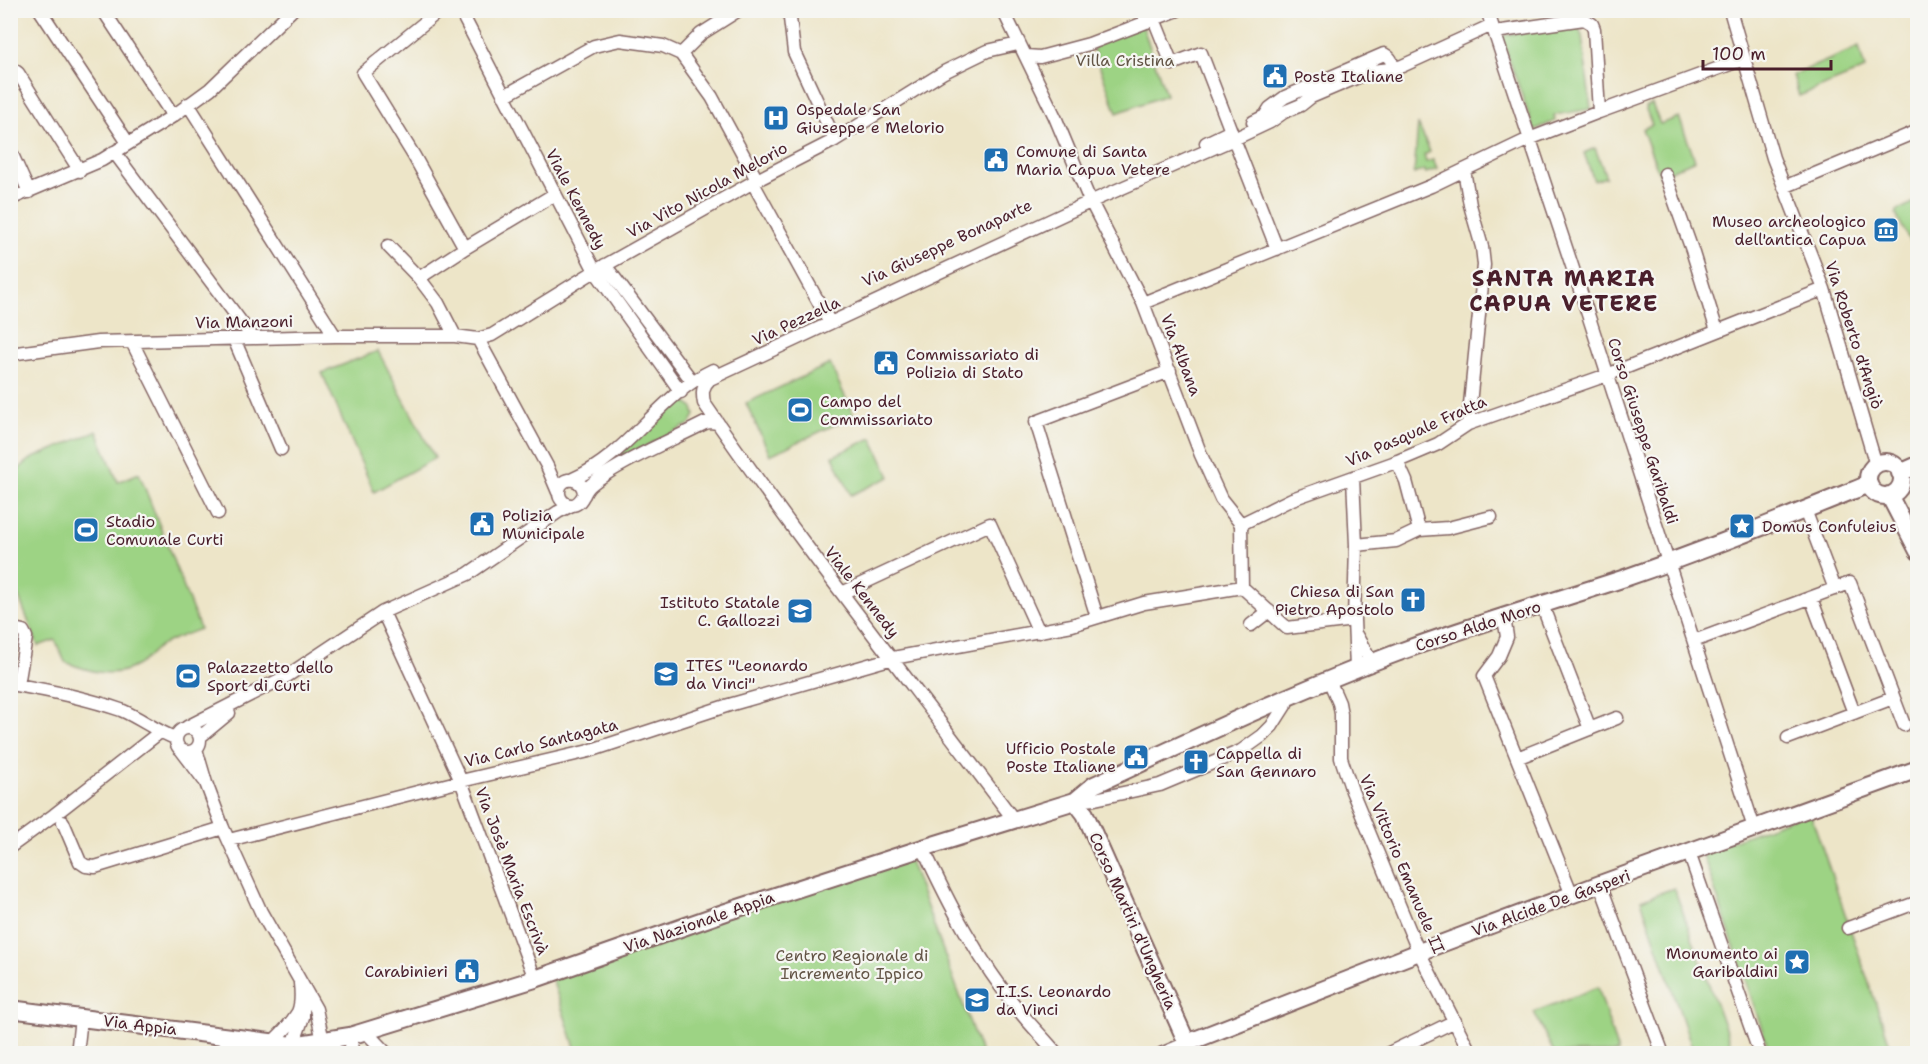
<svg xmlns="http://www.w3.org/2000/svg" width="1928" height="1064" viewBox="0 0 1928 1064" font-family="'Shantell Sans',sans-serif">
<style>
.green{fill:#9dd384;stroke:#747958;stroke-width:1.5}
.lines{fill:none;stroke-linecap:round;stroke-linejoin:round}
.minor-casing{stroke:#836462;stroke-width:15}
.major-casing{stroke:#836462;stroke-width:20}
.minor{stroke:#fff;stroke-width:12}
.major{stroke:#fff;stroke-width:16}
.labels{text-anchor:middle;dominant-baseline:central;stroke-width:4.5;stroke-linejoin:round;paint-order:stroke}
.park-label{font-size:16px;fill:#635546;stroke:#f6f6f2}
.poi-label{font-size:16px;fill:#4a1f2b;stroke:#f6f6f2;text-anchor:start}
.street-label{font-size:16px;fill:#4a1f2b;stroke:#f6f6f2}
.district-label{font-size:22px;font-weight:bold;letter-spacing:1.5px;fill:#4a1f2b;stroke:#f6f6f2}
</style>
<rect width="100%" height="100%" fill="#f6f6f2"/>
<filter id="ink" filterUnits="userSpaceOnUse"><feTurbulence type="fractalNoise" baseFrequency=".0167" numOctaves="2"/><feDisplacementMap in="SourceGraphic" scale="12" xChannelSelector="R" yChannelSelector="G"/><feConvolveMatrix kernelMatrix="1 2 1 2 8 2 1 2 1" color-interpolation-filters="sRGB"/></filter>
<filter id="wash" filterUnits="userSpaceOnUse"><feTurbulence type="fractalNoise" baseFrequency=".008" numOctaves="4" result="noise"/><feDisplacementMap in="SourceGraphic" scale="24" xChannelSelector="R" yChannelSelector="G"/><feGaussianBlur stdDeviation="1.35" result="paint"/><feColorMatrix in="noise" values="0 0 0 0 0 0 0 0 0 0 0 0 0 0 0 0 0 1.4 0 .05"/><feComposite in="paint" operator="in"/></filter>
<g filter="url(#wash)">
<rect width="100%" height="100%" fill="#ede5c8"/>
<!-- green -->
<path class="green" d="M1576,23L1582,36L1591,109L1554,115L1555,121L1534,130L1501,36Z
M1142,24L1166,95L1117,113L1091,44Z
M1859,47L1865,69L1799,96L1793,75Z
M1652,104L1660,124L1679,117L1695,160L1660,176L1642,129L1652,125L1645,107Z
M1418,124L1430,152L1424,155L1426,162L1433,160L1437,169L1426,173L1424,170L1414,174Z
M1595,148L1606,177L1594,181L1584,153Z
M1917,201L1918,248H1913L1896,214L1898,210Z
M378,351L435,458L374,492L322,373Z
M830,364L854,416L770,455L746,403Z
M683,400L693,408L695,415L690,424L622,458L621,453L677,401Z
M97,431L118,482L139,473L200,629C187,634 173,639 161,645C152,651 146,661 136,666C113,679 88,671 65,662L55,640L38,646L11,577V480L21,467L31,459Z
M872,438L890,477L851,495L833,456Z
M1810,812L1893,1053H1770L1702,852Z
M907,853L981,1053H577L550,973Z
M1674,888L1734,1053H1694L1641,900Z
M1598,987L1618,1053H1554L1534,1012Z"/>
</g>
<g filter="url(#ink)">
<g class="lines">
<!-- minor casing -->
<g class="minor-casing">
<path id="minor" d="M40,10L128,143
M103,10L173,116
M440,10L363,73L414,156L465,248
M460,10L595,271L681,392
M789,10L794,52L835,140
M1003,10L1055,117L1088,196L1143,303L1201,455L1221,499L1241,524L1242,587L1287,628L1354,620
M1142,10L1147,22
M1487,10L1585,305L1754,828
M1730,10L1773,158L1824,289L1876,465
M1154,19L1172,64L1201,53L1231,131L1206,143
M681,54L701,34L739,10
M1026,56L1040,57L1089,44L1178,10
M10,71L14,70L18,73L80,171
M504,96L594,46L620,40L663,46L681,54L712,97L757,180
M188,104L335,336
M1599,112L1744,59
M1253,122L1265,116L1270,108L1285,97L1384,54C1391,58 1393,61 1391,69
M1232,134L1277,249
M10,150L29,192
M114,152L253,338
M1665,174L1692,250L1717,331
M753,183L830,323
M1784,187L1918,131
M10,199L102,160L173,116L210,89L292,10
M388,246L419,278L438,303L455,336
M605,265L692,381
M419,278L465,248L555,194
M1143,303L1431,186L1464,170
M234,339L281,449
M478,339L547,466L558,492
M132,342L218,513
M10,354L98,342L335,336H455L478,339L492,335L595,271L757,180L835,140L944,72L987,51L1018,44
M1468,424L1484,265L1482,247L1470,205L1464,170L1529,139L1599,112L1594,29L1592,24L1584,19L1495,32
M1353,478L1356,545L1354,620L1356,668
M573,479C629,455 659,395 713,370
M584,495C584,476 560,475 559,491C558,499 565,506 573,505C582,503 583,494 588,488C592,483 600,478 606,474C637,454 672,440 705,423L710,422L718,423
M1805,510L1835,589
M1241,524L1292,499L1393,463L1438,444L1468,424L1607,375L1824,289
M1419,530L1448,528L1491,517
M1356,545L1396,541L1419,530L1406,481L1397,461
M842,593L990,524L1039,632
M1811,598L1854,713
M1542,605L1590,729
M383,612L461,781L535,979
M1097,617L1036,422L1170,371
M1504,617L1507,637L1499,656L1484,676L1572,895
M1251,625L1269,611
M10,628L23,631L26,637L18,685
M1356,635L1372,663
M1694,641L1850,583L1904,725
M1329,680L1339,703L1341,714V758L1352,791L1417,948L1471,1054
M10,684C47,690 86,698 121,710C140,718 156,731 175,738
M187,727L287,676L383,612L468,574L558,512L572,505
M176 740a12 12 0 1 1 24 0a12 12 0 1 1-24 0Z
M200,737L229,713
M1788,738L1893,698
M196,749L206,783L223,828L261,912L316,1009L323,1041L340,1054
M182,751L204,780
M1517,758L1617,718
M1075,801L1095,799L1160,785L1241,751L1262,736L1272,726L1286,704L1284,698
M1014,820C910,681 802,546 704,403C702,393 702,386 710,379L1092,201L1234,139L1270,122L1284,112L1301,105L1311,97L1372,71L1391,69L1402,66L1492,25
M63,822L80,862L86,866L95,867L223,828
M229,840L461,781L589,751L729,705L893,658L1072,625L1144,603L1242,587
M10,847L54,815L160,732
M923,848C949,904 978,960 1017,1008C1029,1024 1044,1038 1057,1054
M1689,853L1760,1054
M1600,884L1663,1054
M1848,928L1918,902
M365,1031L387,1054
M77,1054L81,1018
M258,1054C272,1043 289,1027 298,1012C302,1003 301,992 300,983
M275,1054L293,1045L303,1017V1007
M350,1054L353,1035
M1161,1054L1187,1043L1192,1054
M1387,1054L1455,1021"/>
</g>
<!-- major casing -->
<g class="major-casing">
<path id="major" d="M1868 479a17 17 0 1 1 34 0a17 17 0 1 1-34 0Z
M1900,473L1918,465
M1889,495L1918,551
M1075,801L1085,814L1187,1043L1419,952L1600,884L1918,769
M10,1009L293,1045L350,1036L535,979L726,912L923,848L1075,801L1094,785C1196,738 1297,690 1402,651C1475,624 1549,603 1622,579C1706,550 1787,517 1869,484"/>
</g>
<!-- minor -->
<use href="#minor" class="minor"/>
<!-- major -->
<use href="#major" class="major"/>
</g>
</g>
<!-- icons -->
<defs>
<g id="civic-square" transform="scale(1.35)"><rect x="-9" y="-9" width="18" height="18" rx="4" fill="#1f6fb2" stroke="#f6f6f2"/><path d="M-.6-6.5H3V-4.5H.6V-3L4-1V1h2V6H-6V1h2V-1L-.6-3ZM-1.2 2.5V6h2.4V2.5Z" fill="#fff"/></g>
<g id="hospital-square" transform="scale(1.35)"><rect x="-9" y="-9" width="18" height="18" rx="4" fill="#1f6fb2" stroke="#f6f6f2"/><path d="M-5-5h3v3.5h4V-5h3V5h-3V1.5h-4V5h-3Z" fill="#fff"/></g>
<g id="museum-square" transform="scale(1.35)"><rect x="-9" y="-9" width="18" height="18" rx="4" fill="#1f6fb2" stroke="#f6f6f2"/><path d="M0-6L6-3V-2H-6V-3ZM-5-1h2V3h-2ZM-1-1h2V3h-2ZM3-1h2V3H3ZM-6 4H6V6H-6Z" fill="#fff"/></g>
<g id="stadium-square" transform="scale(1.35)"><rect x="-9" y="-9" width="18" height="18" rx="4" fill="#1f6fb2" stroke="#f6f6f2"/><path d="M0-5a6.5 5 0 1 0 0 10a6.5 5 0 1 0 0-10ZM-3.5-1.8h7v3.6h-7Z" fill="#fff"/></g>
<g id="sight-square" transform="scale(1.35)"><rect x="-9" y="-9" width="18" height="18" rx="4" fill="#1f6fb2" stroke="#f6f6f2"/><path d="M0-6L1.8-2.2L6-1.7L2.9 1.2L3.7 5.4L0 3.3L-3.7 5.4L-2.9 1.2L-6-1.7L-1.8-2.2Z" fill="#fff"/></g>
<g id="church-square" transform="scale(1.35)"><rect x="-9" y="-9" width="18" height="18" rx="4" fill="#1f6fb2" stroke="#f6f6f2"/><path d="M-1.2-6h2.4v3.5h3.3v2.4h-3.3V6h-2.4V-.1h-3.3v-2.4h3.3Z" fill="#fff"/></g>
<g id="school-square" transform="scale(1.35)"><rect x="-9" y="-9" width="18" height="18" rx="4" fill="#1f6fb2" stroke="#f6f6f2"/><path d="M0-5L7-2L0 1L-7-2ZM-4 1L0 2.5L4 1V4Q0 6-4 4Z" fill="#fff"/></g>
</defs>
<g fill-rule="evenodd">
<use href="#civic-square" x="1275" y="76"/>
<use href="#hospital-square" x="776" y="118"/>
<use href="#civic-square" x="996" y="160"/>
<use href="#museum-square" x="1886" y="230"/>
<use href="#civic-square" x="886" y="363"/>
<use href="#stadium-square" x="800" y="410"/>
<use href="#civic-square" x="482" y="524"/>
<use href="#sight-square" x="1742" y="526"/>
<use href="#stadium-square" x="86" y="530"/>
<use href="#church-square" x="1413" y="600"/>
<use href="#school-square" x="800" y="611"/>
<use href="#school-square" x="666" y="674"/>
<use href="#stadium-square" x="188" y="676"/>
<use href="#civic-square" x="1136" y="757"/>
<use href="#church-square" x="1196" y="762"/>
<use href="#sight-square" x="1797" y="962"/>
<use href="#civic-square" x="467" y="971"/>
<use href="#school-square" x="977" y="1000"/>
</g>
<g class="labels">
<!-- park labels -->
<g class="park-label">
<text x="1125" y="60">Villa Cristina</text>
<text x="852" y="955">Centro Regionale di<tspan x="852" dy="18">Incremento Ippico</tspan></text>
</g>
<!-- poi labels -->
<g class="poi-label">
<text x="1294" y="76">Poste Italiane</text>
<text x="796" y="109">Ospedale San<tspan x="796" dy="18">Giuseppe e Melorio</tspan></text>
<text x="1016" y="151">Comune di Santa<tspan x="1016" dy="18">Maria Capua Vetere</tspan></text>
<text x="1866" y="221" text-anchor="end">Museo archeologico<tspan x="1866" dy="18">dell'antica Capua</tspan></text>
<text x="906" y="354">Commissariato di<tspan x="906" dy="18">Polizia di Stato</tspan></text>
<text x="820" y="401">Campo del<tspan x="820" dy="18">Commissariato</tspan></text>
<text x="502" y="515">Polizia<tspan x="502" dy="18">Municipale</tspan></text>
<text x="106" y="521">Stadio<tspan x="106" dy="18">Comunale Curti</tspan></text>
<text x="1762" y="526">Domus Confuleius</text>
<text x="1394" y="591" text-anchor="end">Chiesa di San<tspan x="1394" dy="18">Pietro Apostolo</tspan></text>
<text x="780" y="602" text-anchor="end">Istituto Statale<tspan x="780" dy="18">C. Gallozzi</tspan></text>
<text x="686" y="665">ITES "Leonardo<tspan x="686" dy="18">da Vinci"</tspan></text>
<text x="207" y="667">Palazzetto dello<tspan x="207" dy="18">Sport di Curti</tspan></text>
<text x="1116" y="748" text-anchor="end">Ufficio Postale<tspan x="1116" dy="18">Poste Italiane</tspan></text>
<text x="1216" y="753">Cappella di<tspan x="1216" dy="18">San Gennaro</tspan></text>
<text x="1778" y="953" text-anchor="end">Monumento ai<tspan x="1778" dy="18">Garibaldini</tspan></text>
<text x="448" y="971" text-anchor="end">Carabinieri</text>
<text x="996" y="991">I.I.S. Leonardo<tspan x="996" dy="18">da Vinci</tspan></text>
</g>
<!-- street labels -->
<g class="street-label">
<text transform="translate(707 190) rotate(-29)">Via Vito Nicola Melorio</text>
<text transform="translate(576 199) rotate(62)">Viale Kennedy</text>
<text transform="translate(947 243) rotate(-25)">Via Giuseppe Bonaparte</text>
<text transform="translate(796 321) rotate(-25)">Via Pezzella</text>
<text transform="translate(244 322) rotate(-1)">Via Manzoni</text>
<text transform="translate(1854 335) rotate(72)">Via Roberto d'Angiò</text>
<text transform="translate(1181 355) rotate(69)">Via Albana</text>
<text transform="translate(1416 431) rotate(-24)">Via Pasquale Fratta</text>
<text transform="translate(1643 431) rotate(72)">Corso Giuseppe Garibaldi</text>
<text transform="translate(862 592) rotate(52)">Viale Kennedy</text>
<text transform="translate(1478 626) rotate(-18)">Corso Aldo Moro</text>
<text transform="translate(541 743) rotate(-14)">Via Carlo Santagata</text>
<text transform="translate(1402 864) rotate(67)">Via Vittorio Emanuele II</text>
<text transform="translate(512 871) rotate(69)">Via Josè Maria Escrivà</text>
<text transform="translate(1551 903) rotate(-20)">Via Alcide De Gasperi</text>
<text transform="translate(1133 921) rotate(66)">Corso Martiri d'Ungheria</text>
<text transform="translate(699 922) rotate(-19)">Via Nazionale Appia</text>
<text transform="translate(140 1025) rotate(7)">Via Appia</text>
</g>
<!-- district labels -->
<g class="district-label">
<text x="1564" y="278">SANTA MARIA<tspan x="1564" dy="25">CAPUA VETERE</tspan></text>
</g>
</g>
<!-- margin -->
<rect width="1928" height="1064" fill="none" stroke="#f6f6f2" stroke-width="36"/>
<!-- scale -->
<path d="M1703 60v9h128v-9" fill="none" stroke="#4a1f2b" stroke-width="3"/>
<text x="1712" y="60" font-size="18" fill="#4a1f2b" stroke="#f6f6f2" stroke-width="4.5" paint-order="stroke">100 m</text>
</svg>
